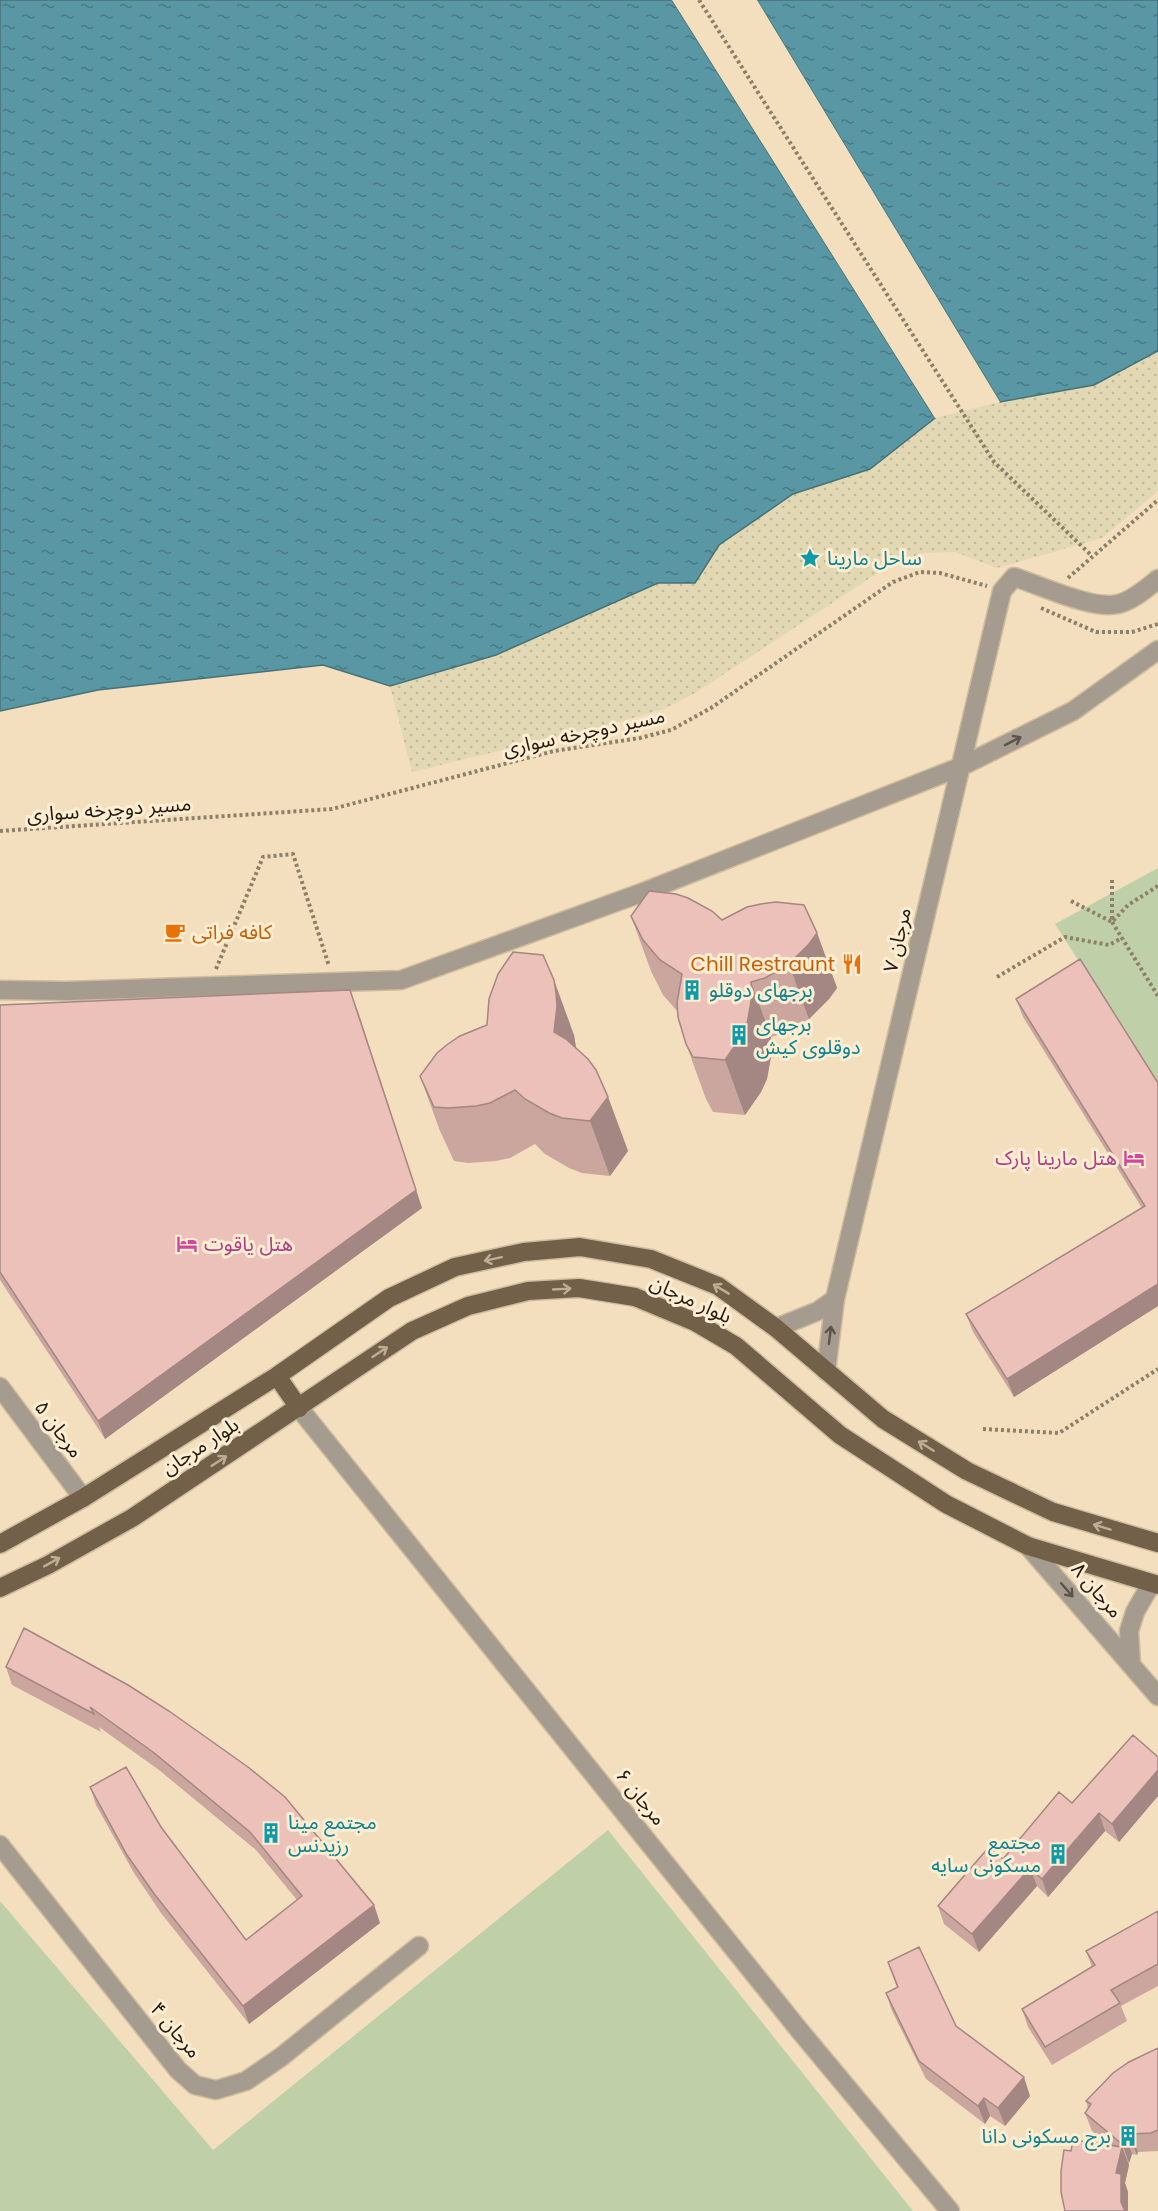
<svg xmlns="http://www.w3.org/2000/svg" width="1158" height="2211" viewBox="0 0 1158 2211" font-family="Poppins,'Noto Sans Arabic',sans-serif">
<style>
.grass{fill:#bfd0a8}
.sand{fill:url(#sand-dots)}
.water{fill:url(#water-ripples);stroke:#487276;stroke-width:1.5}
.pier{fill:#f3dfbe}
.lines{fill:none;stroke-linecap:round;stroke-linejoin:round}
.minor-casing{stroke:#cdbc9e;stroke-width:21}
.major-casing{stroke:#cdbc9e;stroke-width:21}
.path{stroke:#8d8069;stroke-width:4;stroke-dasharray:3 3;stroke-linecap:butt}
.minor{stroke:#a59b8e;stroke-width:18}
.major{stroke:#726049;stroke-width:18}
.wall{fill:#caa69f}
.shaded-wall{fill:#a48782}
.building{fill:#ebc1b9;stroke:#a48782;stroke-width:1.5}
.oneway{stroke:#5c5448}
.oneway2{stroke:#beae94}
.labels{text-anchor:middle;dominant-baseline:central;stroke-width:6;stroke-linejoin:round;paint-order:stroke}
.culture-label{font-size:20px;fill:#0d838f;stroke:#fdedd2;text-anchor:start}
.street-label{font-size:20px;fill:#211a0e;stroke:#fdedd2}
.food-label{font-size:20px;fill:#c56008;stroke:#fdedd2;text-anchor:start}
.hotel-label{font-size:20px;fill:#b23c85;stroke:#fdedd2;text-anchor:end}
</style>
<defs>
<pattern id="sand-dots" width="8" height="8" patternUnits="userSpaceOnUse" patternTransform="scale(1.5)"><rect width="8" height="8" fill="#e2d8b3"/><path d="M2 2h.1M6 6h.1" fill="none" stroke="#c2b999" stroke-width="1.8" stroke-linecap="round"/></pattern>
<pattern id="water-ripples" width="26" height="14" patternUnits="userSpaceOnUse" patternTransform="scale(1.5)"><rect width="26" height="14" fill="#5897a3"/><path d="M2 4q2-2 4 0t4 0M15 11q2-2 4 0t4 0" fill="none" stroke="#487a83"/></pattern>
</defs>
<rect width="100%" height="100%" fill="#f3dfbe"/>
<!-- grass -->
<path class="grass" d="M1158,868V1084L1055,924Z
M608,1830L913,2211H0V1901L213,2150Z"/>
<!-- sand -->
<path class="sand" d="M1158,351V491L1102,538L997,568L955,552L924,553L893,563L695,693L664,709L622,721L412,772L390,686L496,655L658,583H695L719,545L793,494L870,469L935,418L1000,402L1094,385Z"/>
<!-- water -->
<path class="water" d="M0,0H672L935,418L870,469L793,494L719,545L695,583H658L496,655L390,686L323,665L98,690L0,711Z
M757,0H1158V351L1094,385L1000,402Z"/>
<!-- pier -->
<path class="pier" d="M672,0H675L938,417L935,418Z
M754,0H757L1000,402L996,403Z"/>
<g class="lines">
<!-- minor casing -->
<g class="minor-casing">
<path id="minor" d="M0,990L67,991L401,980L641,893L960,767L1073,711L1158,650
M776,1328L818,1311L835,1299
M826,1371L835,1299L1002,591L1014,577C1040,585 1092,610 1118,604C1132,601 1147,588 1158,579
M0,1387L83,1498
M299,1408L800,2031L950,2211
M1028,1546L1158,1696
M1131,1664L1129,1631L1135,1612L1151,1584
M0,1845L178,2070L195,2085L216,2090L246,2081L281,2057L419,1946"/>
</g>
<!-- major casing -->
<g class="major-casing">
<path id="major" d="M277,1376L299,1408
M0,1544L83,1498L277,1376L389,1298L455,1267L524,1252L580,1247L651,1259L718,1286L776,1328L883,1419L967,1471L1053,1512L1158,1543
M0,1588L48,1565L132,1518L412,1331L468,1306L528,1291L579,1288L635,1297L695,1322L736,1346L840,1435L946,1504L1028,1546L1158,1585"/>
</g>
<!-- path -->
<path class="path" d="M699,0L994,462L1092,556
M1068,578L1158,500
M1041,608L1096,632H1132L1158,624
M0,831L332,809L554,751L640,738L671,730L711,708L893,582L920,572L940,573L987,586
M1112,880V922L1158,996
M1071,901L1112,922L1128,905L1158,886
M216,969L263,857L293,854L329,966
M997,977L1065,937L1109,945L1122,938
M983,1429L1059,1433L1158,1369"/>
<!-- minor -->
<use href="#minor" class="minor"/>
<!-- major -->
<use href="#major" class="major"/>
</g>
<!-- wall -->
<path class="wall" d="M631,916L722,920L817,933L837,988L829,999L809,1019L785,1033L771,1037L772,1051L767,1079L761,1092L745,1115L713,1112L706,1099L686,1044L678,1012L663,995L651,971Z
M1016,999L1158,1083V1306L1014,1397L973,1332L966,1314L1142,1208L1023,1017Z
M0,1005L357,1008L422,1208L105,1439L0,1280Z
M487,1025L574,1035L576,1048L608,1097L628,1151L610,1176L582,1173L569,1168L545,1154L535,1144L510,1158L496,1161L468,1163L454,1161L440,1131L420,1076Z
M24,1628L374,1905L380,1923L249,2024L161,1913L134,1873L96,1805L90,1787L161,1827L246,1940L297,1900L256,1850L159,1770L99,1727L101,1732L12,1685L6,1667Z
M1158,1757V1796L1119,1842L1105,1831L1048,1897L1037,1886L979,1952L944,1924L938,1906L1003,1859L1072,1803Z
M1158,1911V1986L1121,2006L1127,2021L1052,2065L1028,2027L1022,2009L1092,1967L1086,1951Z
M888,1962L1030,2096L1005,2126L990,2116L985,2124L926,2079L892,2011L886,1993L897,1988Z
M1158,2048V2151L1138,2152L1137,2155L1132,2154L1129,2163L1128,2162L1129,2165L1125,2183L1128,2192V2211H1065L1071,2151L1108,2145L1092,2131L1085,2113L1088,2108L1086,2101Z"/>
<!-- shaded-wall -->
<path class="shaded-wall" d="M817,933L837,988L829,999L809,1019L789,964Z
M554,980L574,1035L576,1048L577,1061L554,1032Z
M751,982L771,1037L772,1051L767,1079L761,1092L745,1115L725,1060Z
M350,990L422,1208L105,1439L98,1421Z
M608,1097L628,1151L610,1176L590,1121Z
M1158,1284V1306L1014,1397L1007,1379Z
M1158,1770V1796L1119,1842L1112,1824Z
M1099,1813L1105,1831L1048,1897L1042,1879Z
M1030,1868L1037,1886L979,1952L972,1934Z
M374,1905L380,1923L249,2024L243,2006Z
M1024,2077L1030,2096L1005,2126L998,2108Z
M984,2098L990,2116L985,2124L978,2106Z
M1131,2134L1138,2152L1137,2155L1130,2137Z
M1125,2136L1132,2154L1129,2163L1123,2145Z
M1122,2147L1129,2165L1125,2183L1128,2192V2211H1124L1121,2202L1116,2173Z"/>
<!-- building -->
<path class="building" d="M649,891L676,894L688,898L712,911L722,920L747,907L761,904L776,902L804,905L817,933L809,944L789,964L765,978L751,982L752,996L747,1024L741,1037L725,1060L693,1057L686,1044L678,1017L677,1003L682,974L660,960L643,940L631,916Z
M513,952L543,955L554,980L556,993L557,1006L554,1032L566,1039L588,1059L596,1070L608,1097L590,1121L562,1118L549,1113L525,1099L515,1090L490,1103L476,1106L448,1108L434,1107L420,1076L437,1053L448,1044L460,1036L487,1025L489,999L498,974Z
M1080,959L1158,1083V1284L1007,1379L966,1314L1145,1206L1016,999Z
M350,990L416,1190L98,1421L0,1272V1005Z
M24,1628L128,1685L169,1711L248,1767L285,1797L374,1905L243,2006L155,1895L127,1855L90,1787L126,1767L161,1827L246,1940L302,1896L250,1832L153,1752L90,1707L94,1714L6,1667Z
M1133,1735L1158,1757V1770L1112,1824L1099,1813L1042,1879L1030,1868L972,1934L938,1906L989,1847L1003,1859L1059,1792L1072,1803Z
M1158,1911V1964L1111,1990L1120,2003L1045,2047L1022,2009L1095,1965L1086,1951Z
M919,1947L956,2026L1024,2077L998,2108L984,2098L978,2106L919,2061L886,1993L898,1987L888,1962Z
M1158,2048V2130L1151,2133L1131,2134L1130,2137L1125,2136L1123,2145L1085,2113L1091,2104L1086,2101L1113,2073L1129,2062Z
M1073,2140L1122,2147L1116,2173L1121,2174V2202L1125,2211H1065L1061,2192V2171L1064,2150L1071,2151Z"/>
<!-- one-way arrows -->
<defs><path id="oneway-shaft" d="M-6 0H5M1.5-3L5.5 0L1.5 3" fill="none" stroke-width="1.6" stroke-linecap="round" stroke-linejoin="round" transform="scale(1.5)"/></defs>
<g class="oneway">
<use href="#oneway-shaft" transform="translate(1013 741) rotate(-27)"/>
<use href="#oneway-shaft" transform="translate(830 1335) rotate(-83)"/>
<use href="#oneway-shaft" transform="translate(1067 1590) rotate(49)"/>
</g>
<g class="oneway2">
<use href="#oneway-shaft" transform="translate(493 1259) rotate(168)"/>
<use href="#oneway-shaft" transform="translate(562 1289) rotate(-3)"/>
<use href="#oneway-shaft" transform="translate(721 1289) rotate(-149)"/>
<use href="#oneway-shaft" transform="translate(380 1352) rotate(-34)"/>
<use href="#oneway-shaft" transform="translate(926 1446) rotate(-148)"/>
<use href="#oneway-shaft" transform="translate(219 1461) rotate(-33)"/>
<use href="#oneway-shaft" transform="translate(1102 1527) rotate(-163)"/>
<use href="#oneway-shaft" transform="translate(52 1562) rotate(-29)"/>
</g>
<!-- icons -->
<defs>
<g id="sight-bare" transform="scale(1.62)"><path d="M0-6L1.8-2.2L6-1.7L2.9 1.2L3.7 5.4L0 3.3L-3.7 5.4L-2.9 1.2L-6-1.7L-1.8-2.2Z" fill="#0f9aa8" stroke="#fdedd2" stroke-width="2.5" paint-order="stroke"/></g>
<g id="cafe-bare" transform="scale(1.62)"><path d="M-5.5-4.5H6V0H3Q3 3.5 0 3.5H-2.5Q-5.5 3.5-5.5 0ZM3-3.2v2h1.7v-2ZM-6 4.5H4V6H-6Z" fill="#e8710a" stroke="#fdedd2" stroke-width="2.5" paint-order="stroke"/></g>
<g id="restaurant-bare" transform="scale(1.62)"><path d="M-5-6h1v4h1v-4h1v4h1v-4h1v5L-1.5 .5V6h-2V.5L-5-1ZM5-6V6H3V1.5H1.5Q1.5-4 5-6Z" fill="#e8710a" stroke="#fdedd2" stroke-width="2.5" paint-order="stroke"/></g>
<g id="building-bare" transform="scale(1.62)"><path d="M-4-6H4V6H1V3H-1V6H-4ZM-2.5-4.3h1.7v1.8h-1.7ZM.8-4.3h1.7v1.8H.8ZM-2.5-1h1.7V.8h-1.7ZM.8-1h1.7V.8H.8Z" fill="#0f9aa8" stroke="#fdedd2" stroke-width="2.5" paint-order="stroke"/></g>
<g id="hotel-bare" transform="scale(1.62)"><path d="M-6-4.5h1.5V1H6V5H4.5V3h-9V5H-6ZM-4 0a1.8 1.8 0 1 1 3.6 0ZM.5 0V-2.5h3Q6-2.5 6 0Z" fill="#d1479c" stroke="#fdedd2" stroke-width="2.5" paint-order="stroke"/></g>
</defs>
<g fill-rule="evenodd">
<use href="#sight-bare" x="810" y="558"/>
<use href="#cafe-bare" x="175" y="932"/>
<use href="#restaurant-bare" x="852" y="964"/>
<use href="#building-bare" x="692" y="990"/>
<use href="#building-bare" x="739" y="1035"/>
<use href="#hotel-bare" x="1134" y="1158"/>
<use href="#hotel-bare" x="187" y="1244"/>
<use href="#building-bare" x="271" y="1833"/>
<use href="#building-bare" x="1058" y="1854"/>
<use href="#building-bare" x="1128" y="2136"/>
</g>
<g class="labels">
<!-- culture labels -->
<g class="culture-label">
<text x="827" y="558">ساحل مارینا</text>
<text x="709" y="990">برجهای دوقلو</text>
<text x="756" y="1024">برجهای<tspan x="756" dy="23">دوقلوی کیش</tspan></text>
<text x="288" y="1822">مجتمع مینا<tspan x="288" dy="23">رزیدنس</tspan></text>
<text x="1041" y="1842" text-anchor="end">مجتمع<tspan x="1041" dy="23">مسکونی سایه</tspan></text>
<text x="1111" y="2136" text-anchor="end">برج مسکونی دانا</text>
</g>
<!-- street labels -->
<g class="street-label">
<text transform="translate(584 732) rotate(-12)">مسیر دوچرخه سواری</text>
<text transform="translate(109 809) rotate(-4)">مسیر دوچرخه سواری</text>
<text transform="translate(897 940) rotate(-77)">مرجان ۷</text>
<text transform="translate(691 1299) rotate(25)">بلوار مرجان</text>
<text transform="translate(59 1429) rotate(53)">مرجان ۵</text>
<text transform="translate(200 1446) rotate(-33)">بلوار مرجان</text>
<text transform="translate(1097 1590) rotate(49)">مرجان ۸</text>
<text transform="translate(641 1797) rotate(51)">مرجان ۶</text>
<text transform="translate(176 2030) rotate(50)">مرجان ۴</text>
</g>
<!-- food labels -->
<g class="food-label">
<text x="192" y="932">کافه فراتی</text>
<text x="835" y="964" text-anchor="end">Chill Restraunt</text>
</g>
<!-- hotel labels -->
<g class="hotel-label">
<text x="1117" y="1158">هتل مارینا پارک</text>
<text x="204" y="1244" text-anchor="start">هتل یاقوت</text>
</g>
</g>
</svg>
